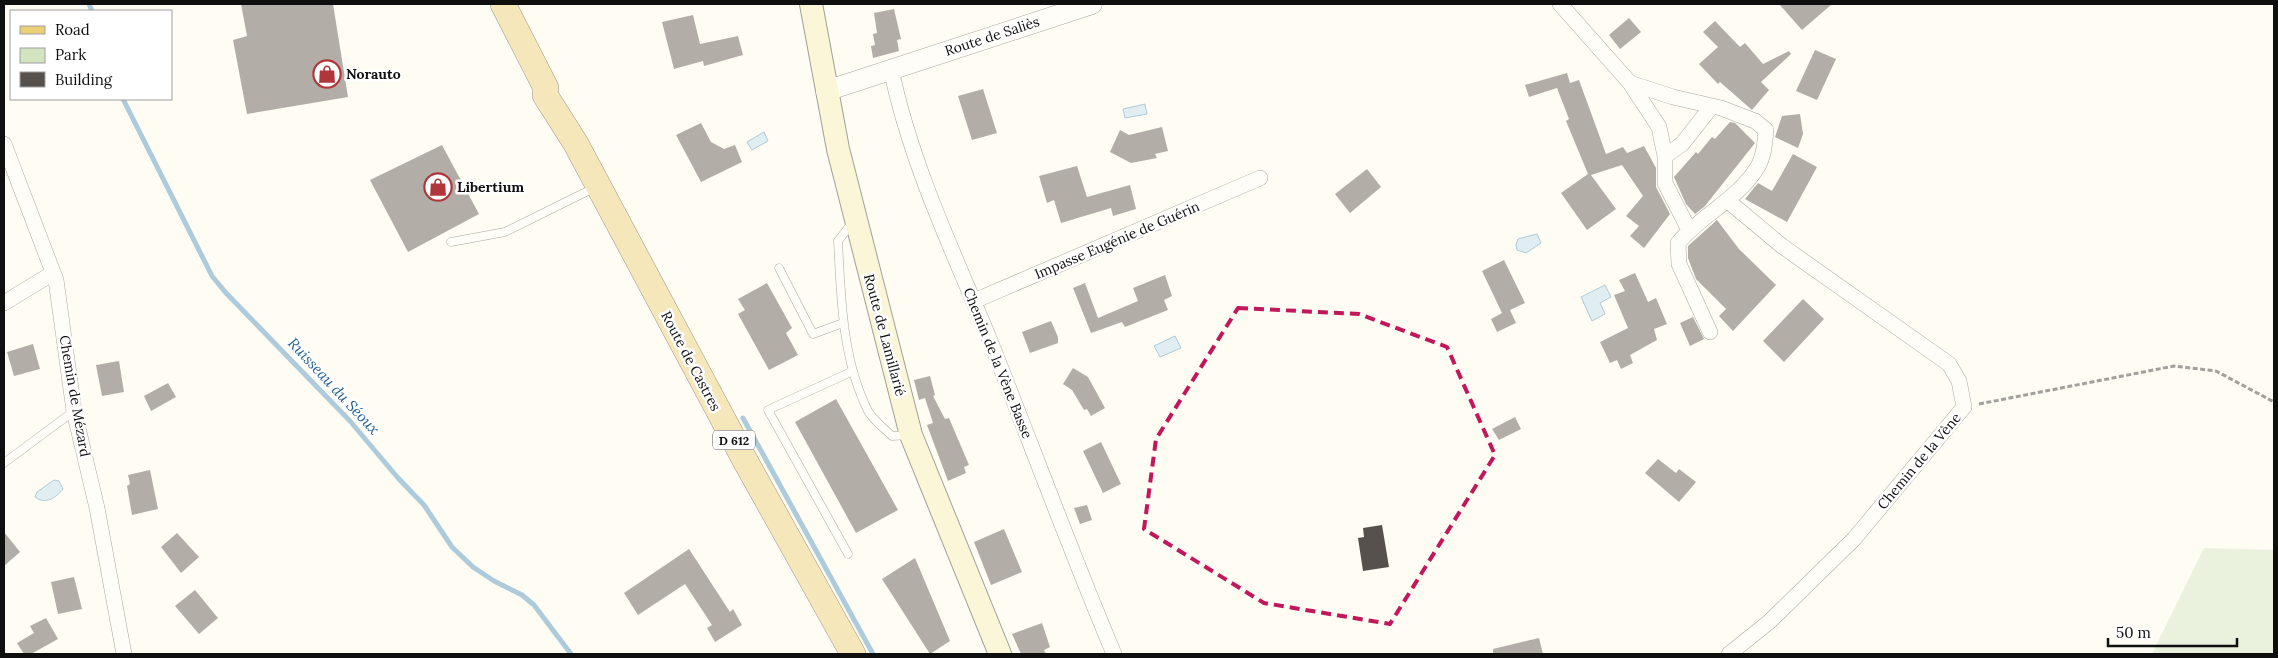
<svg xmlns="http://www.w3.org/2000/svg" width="2278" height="658" viewBox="0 0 2278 658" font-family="Lora,serif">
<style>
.green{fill:#d3e5c0}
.water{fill:#bddcf0;stroke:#4c90bf}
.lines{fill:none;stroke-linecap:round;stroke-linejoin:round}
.stream{stroke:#4c90bf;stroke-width:5}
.building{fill:#57514d}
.service-casing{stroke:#424242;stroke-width:9}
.minor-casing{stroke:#424242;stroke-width:16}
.tertiary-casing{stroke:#424242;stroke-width:21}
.secondary-casing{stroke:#313131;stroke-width:24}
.primary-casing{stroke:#202020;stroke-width:26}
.path{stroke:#313131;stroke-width:3;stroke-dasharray:5 2.5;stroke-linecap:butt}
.service{stroke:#fff;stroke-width:8}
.minor{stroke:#fff;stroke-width:15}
.tertiary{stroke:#fff;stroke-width:20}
.secondary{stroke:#f6f0b6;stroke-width:22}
.primary{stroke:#eacf77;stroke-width:25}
.marked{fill:none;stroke:#c2185b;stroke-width:4;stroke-dasharray:10 6;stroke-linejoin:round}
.labels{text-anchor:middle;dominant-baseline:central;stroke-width:5;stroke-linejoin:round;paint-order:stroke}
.shield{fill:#fff;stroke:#575757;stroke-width:1}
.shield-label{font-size:12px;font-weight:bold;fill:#0f0f0f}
.street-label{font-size:14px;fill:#0f0f0f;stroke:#fff}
.poi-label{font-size:14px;font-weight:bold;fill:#0f0f0f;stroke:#fff;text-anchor:start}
.water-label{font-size:15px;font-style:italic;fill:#266394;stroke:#fff}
</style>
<rect width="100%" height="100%" fill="#fefcf3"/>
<!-- green -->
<path class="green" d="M2204,548L2274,550V654H2152Z"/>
<!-- water -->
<path class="water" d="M1145,104L1147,114L1125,118L1123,109Z
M764,132L768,141L752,150L747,142Z
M1537,234L1541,243L1526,253L1517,250L1516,245L1518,239Z
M1605,285L1611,297L1600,303L1605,314L1592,321L1581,297Z
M1175,336L1181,348L1160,357L1154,346Z
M54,480L59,481L63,489C56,498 45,505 35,497L37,492Z"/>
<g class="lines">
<!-- stream -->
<path class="stream" d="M89,4L92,11
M123,99L212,276L226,293L350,421L398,478L424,505L452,547L473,567L494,581L522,595L534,605L571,654
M743,418L873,654"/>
</g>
<!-- building -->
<path class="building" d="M241,4H333L348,97L247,114L233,40L247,36Z
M1779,4H1832L1802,30Z
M894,9L901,39L897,40L899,51L873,58L871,46L875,45L873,34L877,33L874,13Z
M693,15L700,44L738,36L743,55L704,66L703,61L674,69L662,22Z
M1629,18L1641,32L1620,49L1609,35Z
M1715,21L1740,47L1745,43L1763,64L1789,51L1791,54L1761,82L1769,90L1752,110L1720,82L1718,84L1699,64L1718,47L1703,32Z
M1815,50L1836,59L1817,100L1796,91Z
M1567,73L1570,83L1579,80L1606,154L1623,147L1627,153L1644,146L1656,168V187L1670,214L1644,248L1630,236L1639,226L1626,216L1643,196L1622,165L1591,175L1616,209L1587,230L1561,193L1588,174L1566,121L1569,119L1557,88L1529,97L1525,85Z
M983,89L997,133L972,140L958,96Z
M1800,114L1803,134L1798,148L1775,137L1782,116Z
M1730,122L1735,123L1755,143L1705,206L1695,214L1686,204L1674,177L1696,152L1698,154L1712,137L1715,139Z
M701,123L711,142L724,149L735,145L742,162L701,182L676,135Z
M1162,127L1168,151L1155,154L1157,158L1131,163L1110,152L1120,130L1129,135Z
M442,145L479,214L408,252L370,180Z
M1793,154L1817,167L1787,222L1745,199L1758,183L1772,191Z
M1077,166L1087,197L1130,185L1136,209L1113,216L1111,208L1061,223L1054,200L1047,203L1039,176Z
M1367,169L1381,187L1350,213L1335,194Z
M1717,220L1739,249L1776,285L1733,331L1719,316L1726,309L1696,279L1688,258V246Z
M1504,260L1525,303L1510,310L1516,323L1497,332L1491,319L1502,313L1482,271Z
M1635,273L1648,302L1656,298L1667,324L1654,329L1657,340L1630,355L1633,363L1621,369L1617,360L1610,363L1600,342L1628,328L1614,295L1625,291L1619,280Z
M1165,275L1172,296L1164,300L1168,310L1125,327L1122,322L1091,333L1073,288L1085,283L1098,318L1138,301L1133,288Z
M767,283L792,328L786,333L798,355L769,370L738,314L745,310L738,299Z
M1803,299L1824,319L1784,362L1763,341Z
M1693,317L1704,339L1690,346L1680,323Z
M1051,321L1058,337V343L1030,353L1022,332Z
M33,344L40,369L14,376L7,352Z
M119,361L124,392L102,396L96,365Z
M1073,368L1088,377L1105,408L1091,416L1087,409L1084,410L1072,390L1063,384Z
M930,376L935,395L933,396L945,419L949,418L969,465L964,467L966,473L948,481L927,425L933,423L925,398L919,400L914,380Z
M168,383L176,397L151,411L144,396Z
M836,399L898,510L856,533L795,422Z
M1515,417L1521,429L1499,440L1492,429Z
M1101,442L1121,484L1103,493L1083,451Z
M1658,459L1676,473L1679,469L1696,482L1679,502L1645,473Z
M150,470L158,509L132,515L127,486L130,484L128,475Z
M1087,505L1092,520L1080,524L1074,508Z
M1382,525L1389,567L1363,571L1358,538L1364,537L1363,528Z
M1004,529L1022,572L991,585L974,542Z
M4,532L20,552L4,566Z
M177,533L199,557L181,573L161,547Z
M689,549L730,612L733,609L742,625L715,642L707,628L712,625L685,584L638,615L624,593Z
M915,558L950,641L930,654L882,579Z
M74,577L82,609L58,614L51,582Z
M195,590L218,618L199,634L175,606Z
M46,618L58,639L31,654H24L17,643L34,633L30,626Z
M1042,623L1050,647L1044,650L1046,654H1021L1012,634Z
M1539,638L1543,654H1493V649Z"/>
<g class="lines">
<!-- service casing -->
<g class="service-casing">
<path id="service" d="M852,223L838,241C841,297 842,359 868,411C873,420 885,429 892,436L909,435
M451,242L505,232L594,188
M779,268L813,334L843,323
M4,463L74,411
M848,554L768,410L853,371"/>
</g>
<!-- minor casing -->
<g class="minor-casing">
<path id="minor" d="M1560,4L1630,83L1673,97L1721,108L1755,121L1766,130C1765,142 1764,157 1757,168C1737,200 1701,215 1678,243L1679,264L1710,332
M891,69C911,164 952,249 989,338C1031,443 1070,550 1114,654
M1630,83L1659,127L1665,156V183L1689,230
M4,144L56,280L74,411L97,508L124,654
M1665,156L1682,144L1712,106
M1728,201L1782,246L1949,364L1959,381L1964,407L1854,539L1769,622L1729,654
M974,301L1260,178
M4,303L53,273"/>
</g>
<!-- tertiary casing -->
<g class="tertiary-casing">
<path id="tertiary" d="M826,91L1092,4"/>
</g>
<!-- secondary casing -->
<g class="secondary-casing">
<path id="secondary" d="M811,4L838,149L911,435L1000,654"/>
</g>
<!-- primary casing -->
<g class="primary-casing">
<path id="primary" d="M503,4L546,88L545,95L576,144L747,464L853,654"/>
</g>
<!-- path -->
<path class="path" d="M1979,404L2174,366L2216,371L2274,402"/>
<!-- service -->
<use href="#service" class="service"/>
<!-- minor -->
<use href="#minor" class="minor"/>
<!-- tertiary -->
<use href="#tertiary" class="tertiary"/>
<!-- secondary -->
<use href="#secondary" class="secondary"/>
<!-- primary -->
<use href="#primary" class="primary"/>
</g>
<!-- marked area -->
<path d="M0 0H2278V658H0ZM1238,308L1359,314L1447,347L1495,455L1390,624L1264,603L1144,529L1156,439Z" fill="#fefcf3" fill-opacity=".55" fill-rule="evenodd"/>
<path class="marked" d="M1238,308L1359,314L1447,347L1495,455L1390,624L1264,603L1144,529L1156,439Z"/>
<!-- icons -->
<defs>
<g id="shop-ring" transform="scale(1.4375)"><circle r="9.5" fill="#fff" stroke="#b1363b" stroke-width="1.5"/><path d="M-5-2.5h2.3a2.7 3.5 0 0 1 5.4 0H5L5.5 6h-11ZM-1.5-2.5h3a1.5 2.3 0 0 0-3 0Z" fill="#b1363b"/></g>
</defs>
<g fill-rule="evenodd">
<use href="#shop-ring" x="327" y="74"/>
<use href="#shop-ring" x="438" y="187"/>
</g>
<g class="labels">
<!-- shield labels -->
<rect class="shield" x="713" y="430.5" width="42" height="19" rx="4"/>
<g class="shield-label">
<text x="734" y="440">D 612</text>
</g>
<!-- street labels -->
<g class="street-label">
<text transform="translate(992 36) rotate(-18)">Route de Saliès</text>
<text transform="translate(1117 240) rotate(-23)">Impasse Eugénie de Guérin</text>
<text transform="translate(885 335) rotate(75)">Route de Lamillarié</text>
<text transform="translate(691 361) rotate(62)">Route de Castres</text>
<text transform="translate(998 363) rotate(68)">Chemin de la Vène Basse</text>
<text transform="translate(75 396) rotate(80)">Chemin de Mézard</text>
<text transform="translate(1919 461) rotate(-50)">Chemin de la Vène</text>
</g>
<!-- poi labels -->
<g class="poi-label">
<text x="346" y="74">Norauto</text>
<text x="457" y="187">Libertium</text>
</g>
<!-- water labels -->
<g class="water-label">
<text transform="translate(334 386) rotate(47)">Ruisseau du Séoux</text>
</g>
</g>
<!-- border -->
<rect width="2278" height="658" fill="none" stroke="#0f0f0f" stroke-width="10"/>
<!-- legend -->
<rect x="10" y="10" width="162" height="90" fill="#ffffff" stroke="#9f9f9f"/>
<rect x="20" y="26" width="25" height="8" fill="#eacf77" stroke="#9f9f9f"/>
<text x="55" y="35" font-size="15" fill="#0f0f0f">Road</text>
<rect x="20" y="48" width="25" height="15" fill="#d3e5c0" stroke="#9f9f9f"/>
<text x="55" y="60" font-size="15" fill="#0f0f0f">Park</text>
<rect x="20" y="72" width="25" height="15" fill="#57514d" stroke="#9f9f9f"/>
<text x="55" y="85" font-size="15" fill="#0f0f0f">Building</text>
<!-- scale -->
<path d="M2108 638v8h129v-8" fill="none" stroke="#0f0f0f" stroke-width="2.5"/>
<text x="2116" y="638" font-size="15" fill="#0f0f0f" stroke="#ffffff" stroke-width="4" paint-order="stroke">50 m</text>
</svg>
